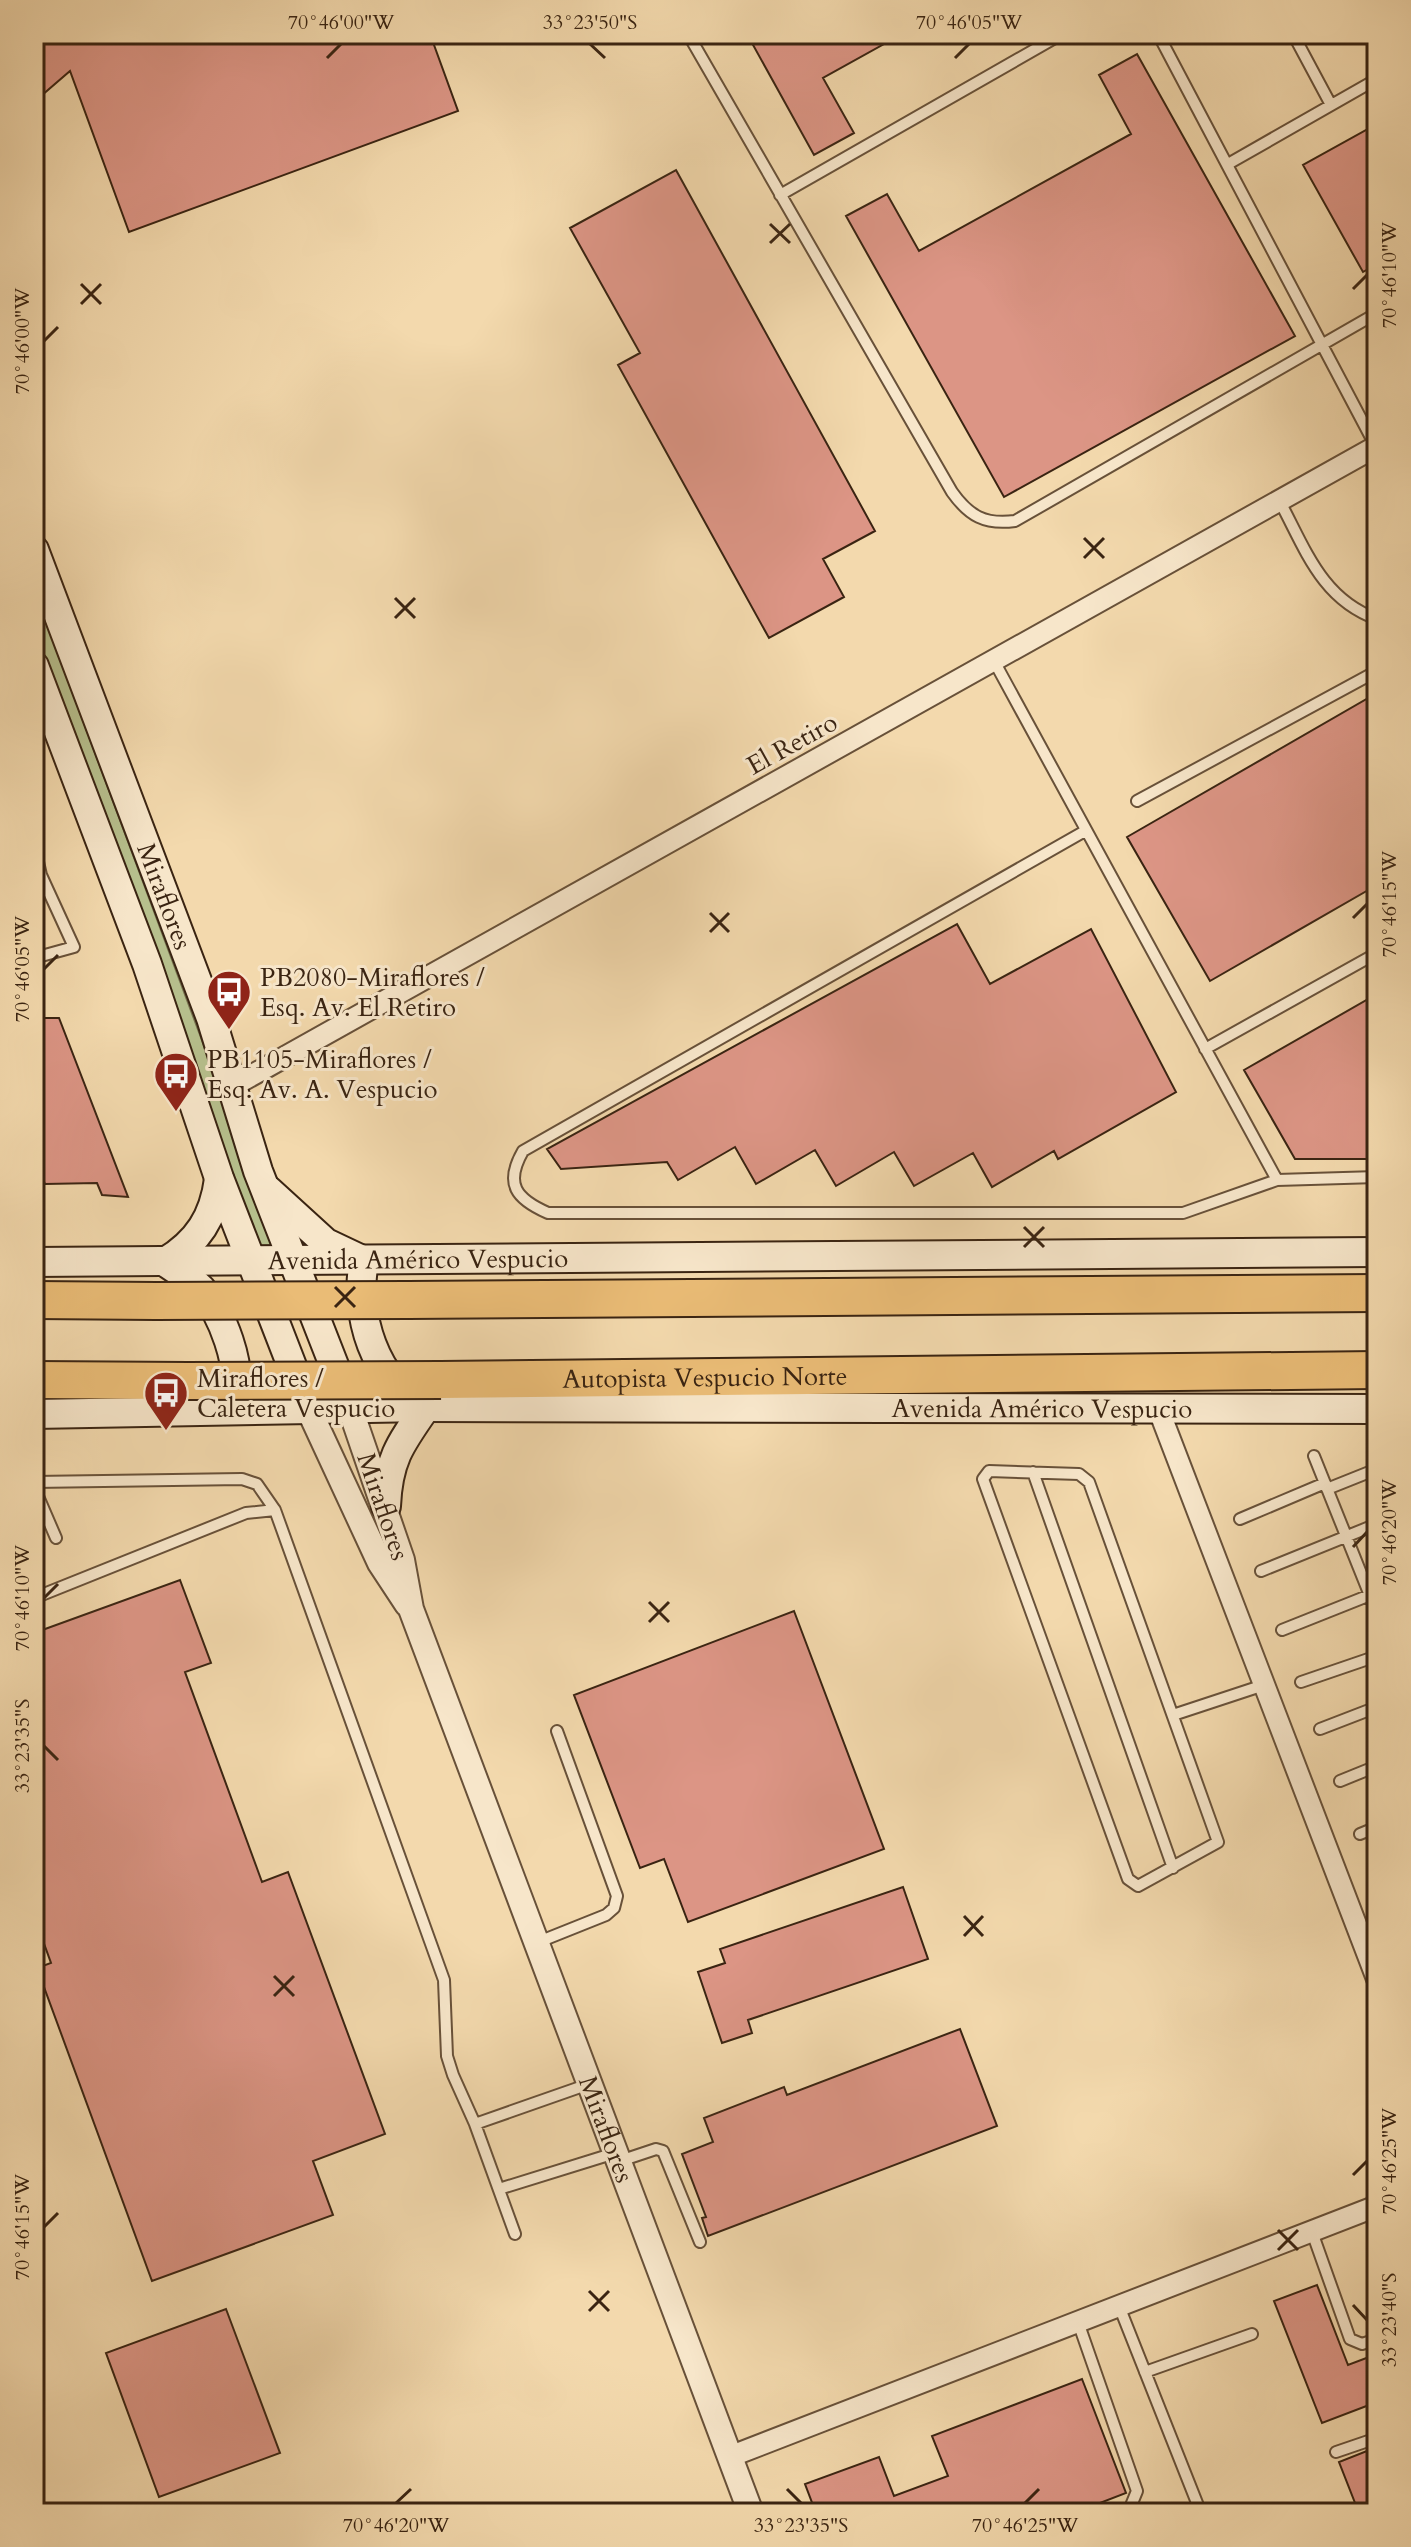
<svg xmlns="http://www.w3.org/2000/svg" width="1411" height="2547" viewBox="0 0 1411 2547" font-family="Cardo,serif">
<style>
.green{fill:#b7c08d;stroke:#787250;stroke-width:2}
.building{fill:#dc9585;stroke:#3a2412;stroke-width:2}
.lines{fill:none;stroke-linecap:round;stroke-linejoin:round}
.service-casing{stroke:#685139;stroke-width:14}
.minor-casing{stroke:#685139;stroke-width:24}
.tertiary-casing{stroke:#685139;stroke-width:28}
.secondary-casing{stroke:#3a2412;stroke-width:32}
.motorway-casing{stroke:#3a2412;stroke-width:40}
.service{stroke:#f7e6ca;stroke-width:10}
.minor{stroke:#f7e6ca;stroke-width:20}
.tertiary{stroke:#f7e6ca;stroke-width:24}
.secondary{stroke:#f7e6ca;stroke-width:28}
.motorway{stroke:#eabc76;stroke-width:36}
.motorway-bridge-casing{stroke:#3a2412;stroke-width:40;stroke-linecap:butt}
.motorway-bridge{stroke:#eabc76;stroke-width:36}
.ticks{fill:none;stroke:#3a2412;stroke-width:3}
.labels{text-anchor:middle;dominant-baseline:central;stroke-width:6;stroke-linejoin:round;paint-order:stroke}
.street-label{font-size:26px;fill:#3a2412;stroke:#f7e6ca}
.poi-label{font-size:26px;fill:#3a2412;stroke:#f7e6ca;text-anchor:start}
.neatline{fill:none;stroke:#3a2412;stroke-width:3}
.ticks-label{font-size:20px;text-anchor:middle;fill:#3a2412}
</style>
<rect width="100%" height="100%" fill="#f3d9ad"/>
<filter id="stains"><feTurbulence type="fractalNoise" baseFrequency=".0025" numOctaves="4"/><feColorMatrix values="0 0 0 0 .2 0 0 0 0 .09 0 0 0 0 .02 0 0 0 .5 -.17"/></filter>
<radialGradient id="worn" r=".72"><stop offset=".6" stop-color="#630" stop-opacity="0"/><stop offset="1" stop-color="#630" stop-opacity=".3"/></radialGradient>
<!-- green -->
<path class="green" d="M34,589L279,1247L256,1248L34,656Z"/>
<!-- building -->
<path class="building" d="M34,34H430L458,111L129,232L70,71L34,102Z
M747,34H902L823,78L854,133L814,155Z
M1137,54L1295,336L1004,497L846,216L887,194L919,251L1131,134L1099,75Z
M1377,124V264L1363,272L1303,165Z
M676,170L875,531L823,559L844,597L769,638L618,365L640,353L570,228Z
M1377,693V885L1210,981L1127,837Z
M957,924L990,984L1091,929L1176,1092L1058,1159L1054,1151L992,1187L973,1153L914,1186L894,1152L836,1186L815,1150L756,1184L735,1147L678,1180L667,1162L561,1169L547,1149Z
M1377,994V1159H1295L1244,1070Z
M34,1018H59L128,1197L102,1195L97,1183L45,1184L34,1156Z
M180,1580L211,1663L185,1672L262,1882L288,1872L385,2134L313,2161L333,2215L152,2281L37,1968L51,1963L34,1916V1633Z
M794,1611L884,1849L688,1922L664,1859L640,1868L574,1695Z
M903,1887L928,1959L748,2020L752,2033L722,2043L698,1972L725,1963L720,1949Z
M960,2029L997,2126L708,2236L702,2218L706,2217L682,2154L713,2142L704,2118L784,2087L787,2095Z
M1317,2285L1348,2365L1377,2354V2402L1322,2423L1274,2301Z
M226,2309L280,2453L159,2497L106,2353Z
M1082,2379L1126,2493L1074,2513H816L805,2484L879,2457L894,2496L948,2476L932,2436Z
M1377,2447V2513H1359L1339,2462Z"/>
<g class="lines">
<!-- service casing -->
<g class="service-casing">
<path id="service" d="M688,34L952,492C969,516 985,525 1015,521L1377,313
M1158,34L1376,447
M1293,34L1331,105
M1228,164L1377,79
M780,195L1062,34
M1279,500C1305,548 1321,599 1377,619
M994,661L1277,1180
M1137,801L1377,671
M1085,831L523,1151C504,1184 516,1199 548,1213H1183L1277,1180L1377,1177
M34,844L41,875L34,900
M34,958L74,947L41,875
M1205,1049L1377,953
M1314,1456L1377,1613
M989,1471L1079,1474L1089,1482L1218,1842L1138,1886L1128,1879L983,1479Z
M1033,1472L1173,1868
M34,1482L242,1479L257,1484L275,1510
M34,1487L56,1538
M1327,1489L1377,1469
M1240,1519L1325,1483
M1261,1571L1377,1524
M1365,1582L1377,1577
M34,1598L246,1513L275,1510L444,1980L447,2056L453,2075L475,2124L515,2234
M1282,1630L1370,1595
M1301,1682L1377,1656
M1173,1715L1264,1685
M1320,1729L1377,1707
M1340,1781L1377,1766
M1360,1834L1377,1827
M536,1943L606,1915L614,1908L617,1896L557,1731
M475,2124L589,2084
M620,2161L656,2149L663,2151L700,2242
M499,2189L615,2153
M1312,2232L1350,2339L1362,2344L1377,2339
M1119,2306L1201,2513
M1078,2322L1137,2491L1130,2508L1117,2513
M1145,2372L1252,2334
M1336,2452L1377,2438
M799,2511V2513"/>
</g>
<!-- minor casing -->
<g class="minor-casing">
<path id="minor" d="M231,1087L1377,446
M1158,1408L1377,1979
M729,2457L1377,2206"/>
</g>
<!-- tertiary casing -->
<g class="tertiary-casing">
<g id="tertiary">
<path id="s1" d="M350,1408L402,1560L411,1609L751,2513"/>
<path d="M309,1410L380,1563L407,1604"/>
</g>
</g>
<!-- secondary casing -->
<g class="secondary-casing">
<g id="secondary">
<path id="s2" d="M34,550L211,1018L258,1171L346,1396"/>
<path d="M34,666L147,964L219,1178L304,1397"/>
<path d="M219,1179C214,1217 198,1242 165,1262C177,1270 190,1278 201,1289C222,1313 243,1366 234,1398"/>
<path d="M269,1191L326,1243L364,1261C354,1313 374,1383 426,1407C400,1444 388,1460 386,1506"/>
<path id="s3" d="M34,1262L1377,1252"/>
<path id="s4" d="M34,1414L426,1407L1377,1409"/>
</g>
</g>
<!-- motorway casing -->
<g class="motorway-casing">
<g id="motorway">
<path d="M34,1300L156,1301"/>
<path d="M408,1300L1377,1293"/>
<path d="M34,1380L188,1381"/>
<path id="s5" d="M441,1380L1377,1370"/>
</g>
</g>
<!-- service -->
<use href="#service" class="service"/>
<!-- minor -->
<use href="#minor" class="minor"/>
<!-- tertiary -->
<use href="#tertiary" class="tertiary"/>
<!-- secondary -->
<use href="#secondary" class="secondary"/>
<!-- motorway -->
<use href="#motorway" class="motorway"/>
<!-- motorway-bridge casing -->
<g class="motorway-bridge-casing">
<path id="motorway-bridge" d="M156,1301L408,1300
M188,1381L441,1380"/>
</g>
<!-- motorway-bridge -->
<use href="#motorway-bridge" class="motorway-bridge"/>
</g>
<!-- ticks -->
<path class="ticks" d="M590,44L605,58M327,58L341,44M955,58L969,44M770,224L790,243M770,243L790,224M81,284L101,304M1353,289L1367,275M81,304L101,284M44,341L58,327M1084,538L1104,558M1084,558L1104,538M395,598L415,618M395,618L415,598M710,913L729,932M1353,918L1367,904M710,932L729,913M44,969L58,955M1024,1227L1044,1247M1024,1247L1044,1227M335,1287L355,1307M335,1307L355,1287M1353,1547L1367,1532M44,1598L58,1584M649,1602L669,1622M649,1622L669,1602M44,1746L58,1760M964,1916L983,1936M964,1936L983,1916M274,1976L294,1996M274,1996L294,1976M1353,2175L1367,2161M44,2227L58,2213M1278,2230L1298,2250M1278,2250L1298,2230M589,2291L609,2311M1353,2305L1367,2320M589,2311L609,2291M787,2489L801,2503M396,2503L411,2489M1025,2503L1039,2489"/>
<!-- icons -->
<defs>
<g id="bus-pin" transform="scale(2.3)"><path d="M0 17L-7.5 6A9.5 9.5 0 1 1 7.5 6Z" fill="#8f2418" stroke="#f7e6ca"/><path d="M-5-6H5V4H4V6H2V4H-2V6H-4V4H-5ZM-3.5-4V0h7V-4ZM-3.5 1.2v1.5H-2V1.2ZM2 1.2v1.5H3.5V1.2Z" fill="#fff"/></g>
</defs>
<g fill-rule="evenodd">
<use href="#bus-pin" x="229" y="992"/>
<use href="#bus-pin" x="176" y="1074"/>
<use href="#bus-pin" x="166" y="1393"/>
</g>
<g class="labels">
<!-- street labels -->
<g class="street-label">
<text transform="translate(792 744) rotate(-29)">El Retiro</text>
<text stroke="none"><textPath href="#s2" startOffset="370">Miraflores</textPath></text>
<text stroke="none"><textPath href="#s3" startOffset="384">Avenida Américo Vespucio</textPath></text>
<text stroke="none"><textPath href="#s5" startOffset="264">Autopista Vespucio Norte</textPath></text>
<text stroke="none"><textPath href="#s4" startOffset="1008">Avenida Américo Vespucio</textPath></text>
<text stroke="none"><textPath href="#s1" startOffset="104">Miraflores</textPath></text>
<text stroke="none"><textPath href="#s1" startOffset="766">Miraflores</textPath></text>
</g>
<!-- poi labels -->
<g class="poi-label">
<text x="260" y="977">PB2080-Miraflores /<tspan x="260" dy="30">Esq. Av. El Retiro</tspan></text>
<text x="207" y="1059">PB1105-Miraflores /<tspan x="207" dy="30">Esq. Av. A. Vespucio</tspan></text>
<text x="197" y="1378">Miraflores /<tspan x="197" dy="30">Caletera Vespucio</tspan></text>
</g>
</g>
<!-- margin -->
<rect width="1411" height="2547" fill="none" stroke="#f3d9ad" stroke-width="88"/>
<rect x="44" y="44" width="1323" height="2459" class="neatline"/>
<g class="ticks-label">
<text x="341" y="29">70°46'00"W</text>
<text x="590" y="29">33°23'50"S</text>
<text x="969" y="29">70°46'05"W</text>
<text transform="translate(1389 275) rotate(-90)" y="7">70°46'10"W</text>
<text transform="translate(22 341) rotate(-90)" y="7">70°46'00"W</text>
<text transform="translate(1389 904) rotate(-90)" y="7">70°46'15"W</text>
<text transform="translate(22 969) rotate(-90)" y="7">70°46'05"W</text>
<text transform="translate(1389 1532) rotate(-90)" y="7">70°46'20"W</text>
<text transform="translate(22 1598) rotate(-90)" y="7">70°46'10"W</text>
<text transform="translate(22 1746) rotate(-90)" y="7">33°23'35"S</text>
<text transform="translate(1389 2161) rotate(-90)" y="7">70°46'25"W</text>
<text transform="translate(22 2227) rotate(-90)" y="7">70°46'15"W</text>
<text transform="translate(1389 2320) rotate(-90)" y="7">33°23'40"S</text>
<text x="396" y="2532">70°46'20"W</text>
<text x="801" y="2532">33°23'35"S</text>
<text x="1025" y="2532">70°46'25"W</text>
</g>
<rect width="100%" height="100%" filter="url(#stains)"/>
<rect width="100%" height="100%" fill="url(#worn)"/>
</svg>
